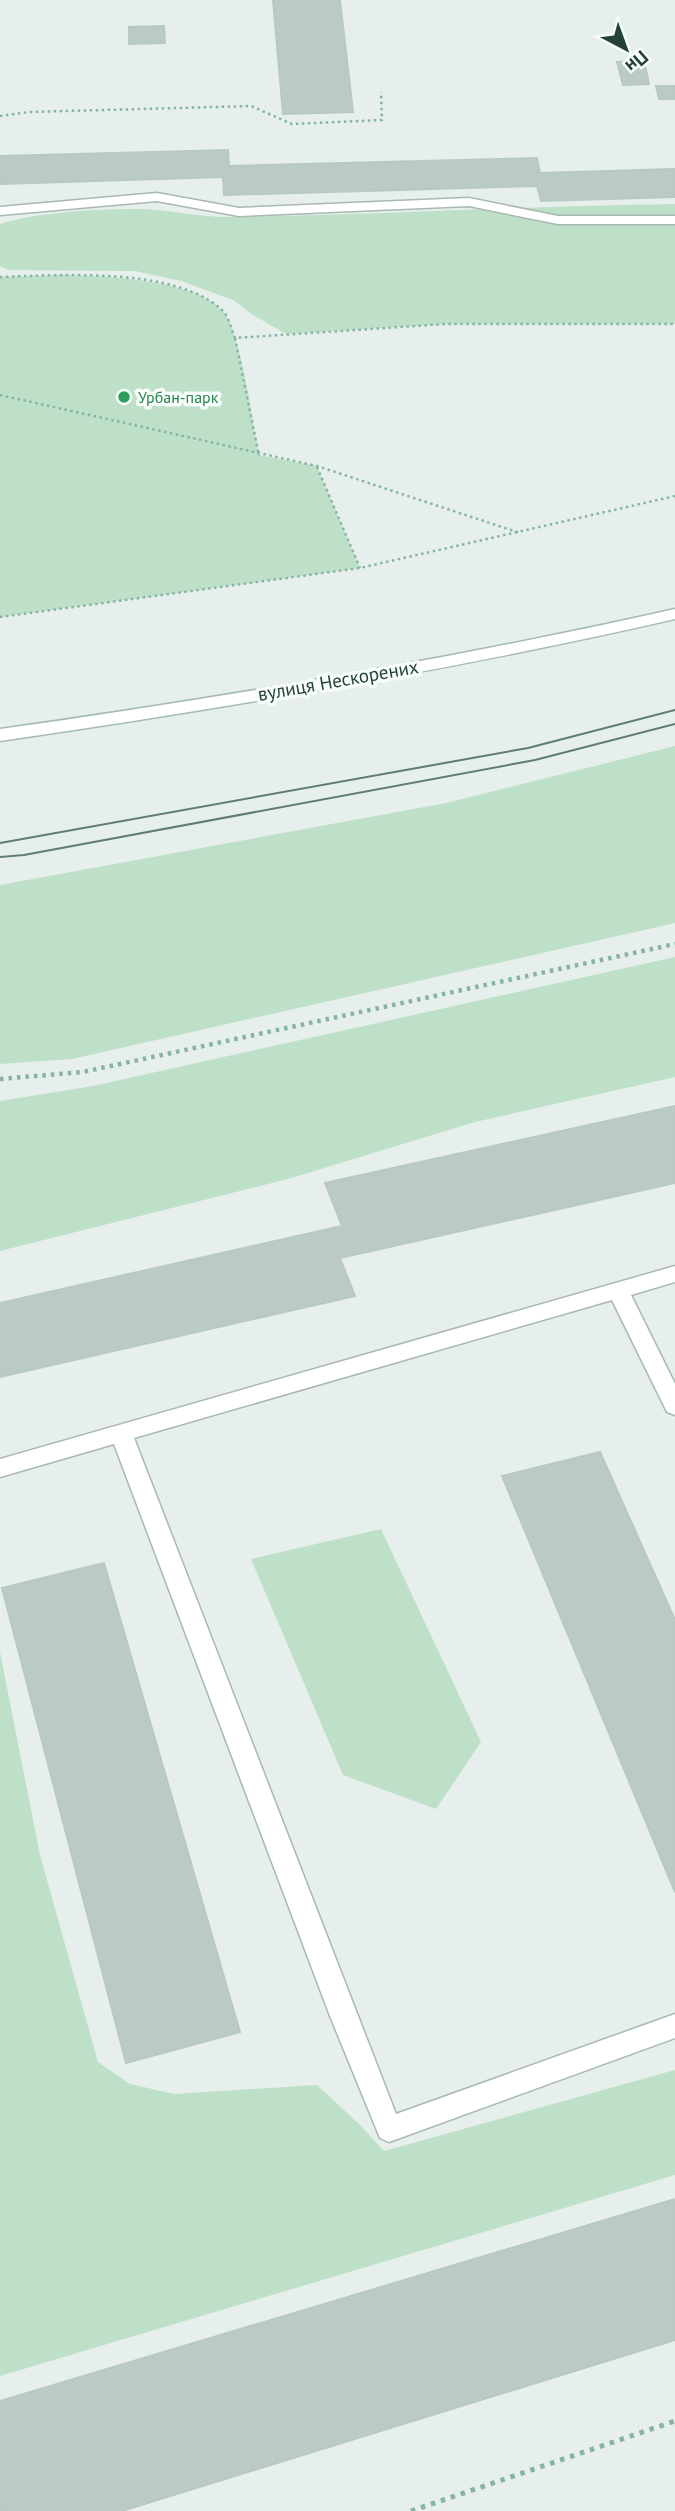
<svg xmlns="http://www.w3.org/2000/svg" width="675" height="2511" viewBox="0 0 675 2511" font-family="'PT Sans',sans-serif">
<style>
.green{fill:#bfe0c8}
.building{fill:#bbcac4;stroke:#b8c9c2;stroke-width:2}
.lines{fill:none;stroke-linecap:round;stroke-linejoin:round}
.lane-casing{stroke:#a8b8b2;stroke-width:3}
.secondary-casing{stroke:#a4bbb3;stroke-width:3}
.path-far2{stroke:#86b3a5;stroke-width:2.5;stroke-dasharray:2.5 3.5;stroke-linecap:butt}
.path-far1{stroke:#86b3a5;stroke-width:4.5;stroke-dasharray:3.5 5;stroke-linecap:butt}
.path{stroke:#86b3a5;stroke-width:5;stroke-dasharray:4.5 6;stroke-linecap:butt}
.lane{fill:#fff;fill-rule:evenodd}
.secondary{fill:#fff;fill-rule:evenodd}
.tram{stroke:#5f7d75;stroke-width:2}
.leisure-dot{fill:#2e9e5b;stroke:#f7fbf9;stroke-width:2.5}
.labels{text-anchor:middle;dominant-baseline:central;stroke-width:7;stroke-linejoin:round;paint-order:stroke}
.far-leisure-label{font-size:16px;fill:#27864d;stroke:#f7fbf9;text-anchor:start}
.street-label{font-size:19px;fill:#24423a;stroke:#f7fbf9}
</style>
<rect width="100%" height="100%" fill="#e6efeb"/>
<!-- green -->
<path class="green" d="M675,204V324H446L286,334L253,315L233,300L181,281L135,271L8,270L0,266V224C38,212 97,209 137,209C167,209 197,217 228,217C377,215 526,206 675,204Z
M63,275C103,276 193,279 222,310C241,330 253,425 259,455L317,466L360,568L0,617V277Z
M675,746V923L72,1059L0,1064V885L446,803Z
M675,957V1077L475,1122L288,1179L0,1251V1101L93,1086Z
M381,1529L481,1742L436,1809L343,1775L251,1559Z
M0,1652L40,1855L98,2062L130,2084L174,2094L317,2085L360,2125L384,2151L675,2070V2175L0,2376Z"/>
<!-- building -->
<path class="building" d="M273,0H340L353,112L283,114Z
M164,26L165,43L129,44V27Z
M644,61L649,84L623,85L617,62Z
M656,86H675V99H659Z
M228,150L229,166L537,158L540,173L675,169V197L541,201L537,186L224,195L223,177L0,184V156Z
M675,1106V1183L340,1258L355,1296L0,1377V1303L342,1226L325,1183Z
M600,1452L675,1620V1892L502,1476Z
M104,1563L240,2032L126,2063L2,1588Z
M675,2199V2340L122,2511H0V2401Z"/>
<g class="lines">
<!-- lane casing -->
<g class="lane-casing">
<path id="lane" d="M157,193L239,208L469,198L558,216H675V224H558L469,206L239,216L157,201L0,215V207Z
M675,1266V1282L631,1295L675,1384V1415L667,1412L612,1300L134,1438L396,2114L675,2014V2038L389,2142L380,2138L330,2016L114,1444L0,1477V1459Z"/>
</g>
<!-- secondary casing -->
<g class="secondary-casing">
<path id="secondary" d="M675,609V619C452,670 227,708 0,741V729C227,697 452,659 675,609Z"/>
</g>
<!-- path-far2 -->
<path class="path-far2" d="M0,116L29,112L251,106L292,124L382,120L381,92
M0,277C61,275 173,267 221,309C229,316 231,329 235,338L446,324H675
M235,338L259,456
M0,395L317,466L520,533
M317,467L360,568
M0,617L360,568L675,496"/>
<!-- path-far1 -->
<path class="path-far1" d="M0,1079L83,1072L675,944"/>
<!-- path -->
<path class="path" d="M411,2511L675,2421"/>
<!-- lane -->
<use href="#lane" class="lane"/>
<!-- secondary -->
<use href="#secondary" class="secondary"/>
<!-- tram -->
<path class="tram" d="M0,843L528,748L675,710
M0,857L24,855L535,760L675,724"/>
</g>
<!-- markers -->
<circle class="leisure-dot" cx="124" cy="397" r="7"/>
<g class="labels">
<!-- far-leisure labels -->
<g class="far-leisure-label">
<text x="138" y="397">Урбан-парк</text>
</g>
<!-- street labels -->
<g class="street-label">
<text transform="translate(338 680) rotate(-10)">вулиця Нескорених</text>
</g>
</g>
<!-- north arrow -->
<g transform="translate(626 49) rotate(139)" stroke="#f7fbf9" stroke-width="5" paint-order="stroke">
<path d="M0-5L12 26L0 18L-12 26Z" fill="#24423a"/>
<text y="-10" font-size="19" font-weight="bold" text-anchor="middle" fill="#24423a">Пн</text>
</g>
</svg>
